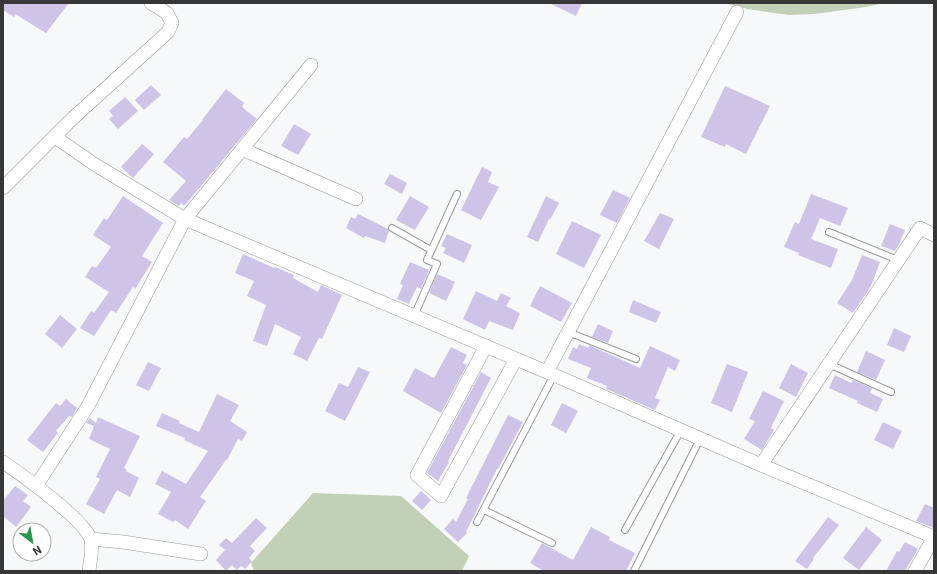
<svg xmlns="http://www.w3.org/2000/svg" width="937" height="574" viewBox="0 0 937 574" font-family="Roboto,sans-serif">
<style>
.green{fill:#c2d0b7}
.building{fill:#cec4e8}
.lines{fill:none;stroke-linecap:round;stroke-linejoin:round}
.service-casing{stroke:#999a9b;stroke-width:8}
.minor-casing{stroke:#999a9b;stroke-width:14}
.service{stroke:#fff;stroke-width:6}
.minor{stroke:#fff;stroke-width:13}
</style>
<rect width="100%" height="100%" fill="#f7f8f9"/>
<!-- green -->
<path class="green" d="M726,3H884L866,7L814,14L789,15L747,9Z
M313,493L401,496L469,556L462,571H254L251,563Z"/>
<!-- building -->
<path class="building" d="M3,3H69L46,33L15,14L14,17L3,10Z
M549,3H582L576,16Z
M151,85L161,95L144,110L135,100Z
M725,86L770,106L746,154L726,144L725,147L701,137Z
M226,89L244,103L242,107L257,119L184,206L181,203L179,206L169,200L186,181L163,162L184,137L187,139L203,120H202Z
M125,97L138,111L118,129L109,119L113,116L109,111Z
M294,124L311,134L298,155L281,146Z
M142,144L154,154L133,178L121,167Z
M482,167L492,172L488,182L499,187L481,220L461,210Z
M390,174L407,183L402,194L384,184Z
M613,190L630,198L617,223L600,215Z
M811,194L848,208L840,226L820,218L811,239L838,249L831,268L798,255L799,253L784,247L795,222L799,224Z
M123,196L163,223L142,256L152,262L135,289L133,287L116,313L111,310L94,336L80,328L91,311L94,313L109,292L85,277L92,266L96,268L111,247L93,235L104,218L107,220Z
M410,196L429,207L415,230L396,220Z
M546,196L559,203L550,220L549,219L538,242L527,237Z
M660,213L674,219L659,249L644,241Z
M358,214L388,229L389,231L385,243L365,236L364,238L346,228L351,217L355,219Z
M572,221L601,235L584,268L556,254Z
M890,224L905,230L899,244L895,251L881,246Z
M447,234L472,245L464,263L443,253L446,248L441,246Z
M243,254L274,268L275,267L294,275L293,278L318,292L321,285L342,295L322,339L319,338L307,361L293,354L301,337L275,324L267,346L253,341L266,305L247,296L254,281L235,273Z
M862,255L880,262L871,286L853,313L837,303L852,280Z
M410,262L429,270L421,289L417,287L409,304L397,299L403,285L400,284Z
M437,274L455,282L446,301L429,293Z
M540,286L572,303L561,322L530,306Z
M476,291L497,301L501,293L511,298L506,306L520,313L513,330L489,321L485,330L463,319Z
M633,300L661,312L656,323L629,312Z
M60,315L77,329L62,348L45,334Z
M598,324L613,331L608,343L592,337Z
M894,328L911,336L904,352L887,345Z
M579,344L588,348L589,345L640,368L650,346L680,360L675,371L668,367L655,398L660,400L655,410L606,389L607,386L587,378L591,368L568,359L573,347L577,349Z
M451,347L467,355L463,363L467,365L441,413L403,391L415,368L434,378Z
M866,351L885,360L876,380L857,372Z
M148,362L161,368L149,391L136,385Z
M727,364L748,372L732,412L711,403Z
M791,364L808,373L796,397L779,388Z
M358,367L370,372L345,421L325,411L339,383L348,387Z
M481,372L491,378L448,461L449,462L438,481L427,473Z
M835,375L851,383L853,380L872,388L870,393L883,399L877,412L857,403L858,401L829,388Z
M763,391L784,401L771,428L774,430L762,450L744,439L755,421L749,419Z
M217,394L239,405L230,421L247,432L242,441L238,439L227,460H226L200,497L206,501L188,529L175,520L173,522L158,514L171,492L155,484L162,471L186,484L208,451L184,440L185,438L156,426L162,413L180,421L179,423L199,432Z
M66,399L77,408L72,417L69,416L56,431L58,433L43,452L27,440L56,403L60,406Z
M562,403L578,411L566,433L551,425Z
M508,415L523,422L498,469H497L466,532L467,533L458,542L444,529L453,519L456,522L468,499L466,498Z
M98,417L140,436L124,468L127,470L126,471L139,478L130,497L117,490L104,514L86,504L100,479L96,477L110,449L89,439L94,426L86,423L90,418L96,423Z
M883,422L902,431L893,449L874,440Z
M15,486L28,495L23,501L31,507L16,527L3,516V501Z
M421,491L431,500L422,510L412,501Z
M925,504L934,508V528L916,521Z
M828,517L839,525L813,558L814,559L807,569L795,561Z
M256,518L267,528L250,546L255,551L249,558L252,561L245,569L241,566L237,570L232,565L226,571L216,560L225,550L219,545L226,538L232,543Z
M591,527L610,537L609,540L635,553L626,571H544L530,563L542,543L573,560Z
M866,527L882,540L859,570L843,558Z
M905,542L918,549L905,571H886L897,551L899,552Z"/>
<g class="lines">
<!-- service casing -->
<g class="service-casing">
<path id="service" d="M392,228L431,250
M829,232L898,260
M414,316L437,264L427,260L457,194
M568,332L636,359
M829,364L891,392
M484,510L552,543
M477,522L554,375
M625,530L681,430
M634,571L700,439"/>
</g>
<!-- minor casing -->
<g class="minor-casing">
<path id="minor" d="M55,137L94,164L185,219L554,375L761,465L934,537
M242,149L356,199
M3,188L73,118L168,32L172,23L167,13L151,3
M486,346L417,475L441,496L516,359
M547,372L737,12
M3,462C21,474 86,521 91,540C93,550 90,561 89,571
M761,465L920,228L934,235
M36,486L88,406L185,219L311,65
M91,539L123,542L201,554
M915,571L934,537"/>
</g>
<!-- service -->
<use href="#service" class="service"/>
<!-- minor -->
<use href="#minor" class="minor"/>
</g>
<!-- border -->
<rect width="937" height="574" fill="none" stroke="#373738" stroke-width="8"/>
<!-- north arrow -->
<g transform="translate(32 542) rotate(149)"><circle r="19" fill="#ffffff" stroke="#afafaf"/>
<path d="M0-3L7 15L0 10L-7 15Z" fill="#2d964e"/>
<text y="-6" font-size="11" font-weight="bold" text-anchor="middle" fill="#373738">N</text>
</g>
</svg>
